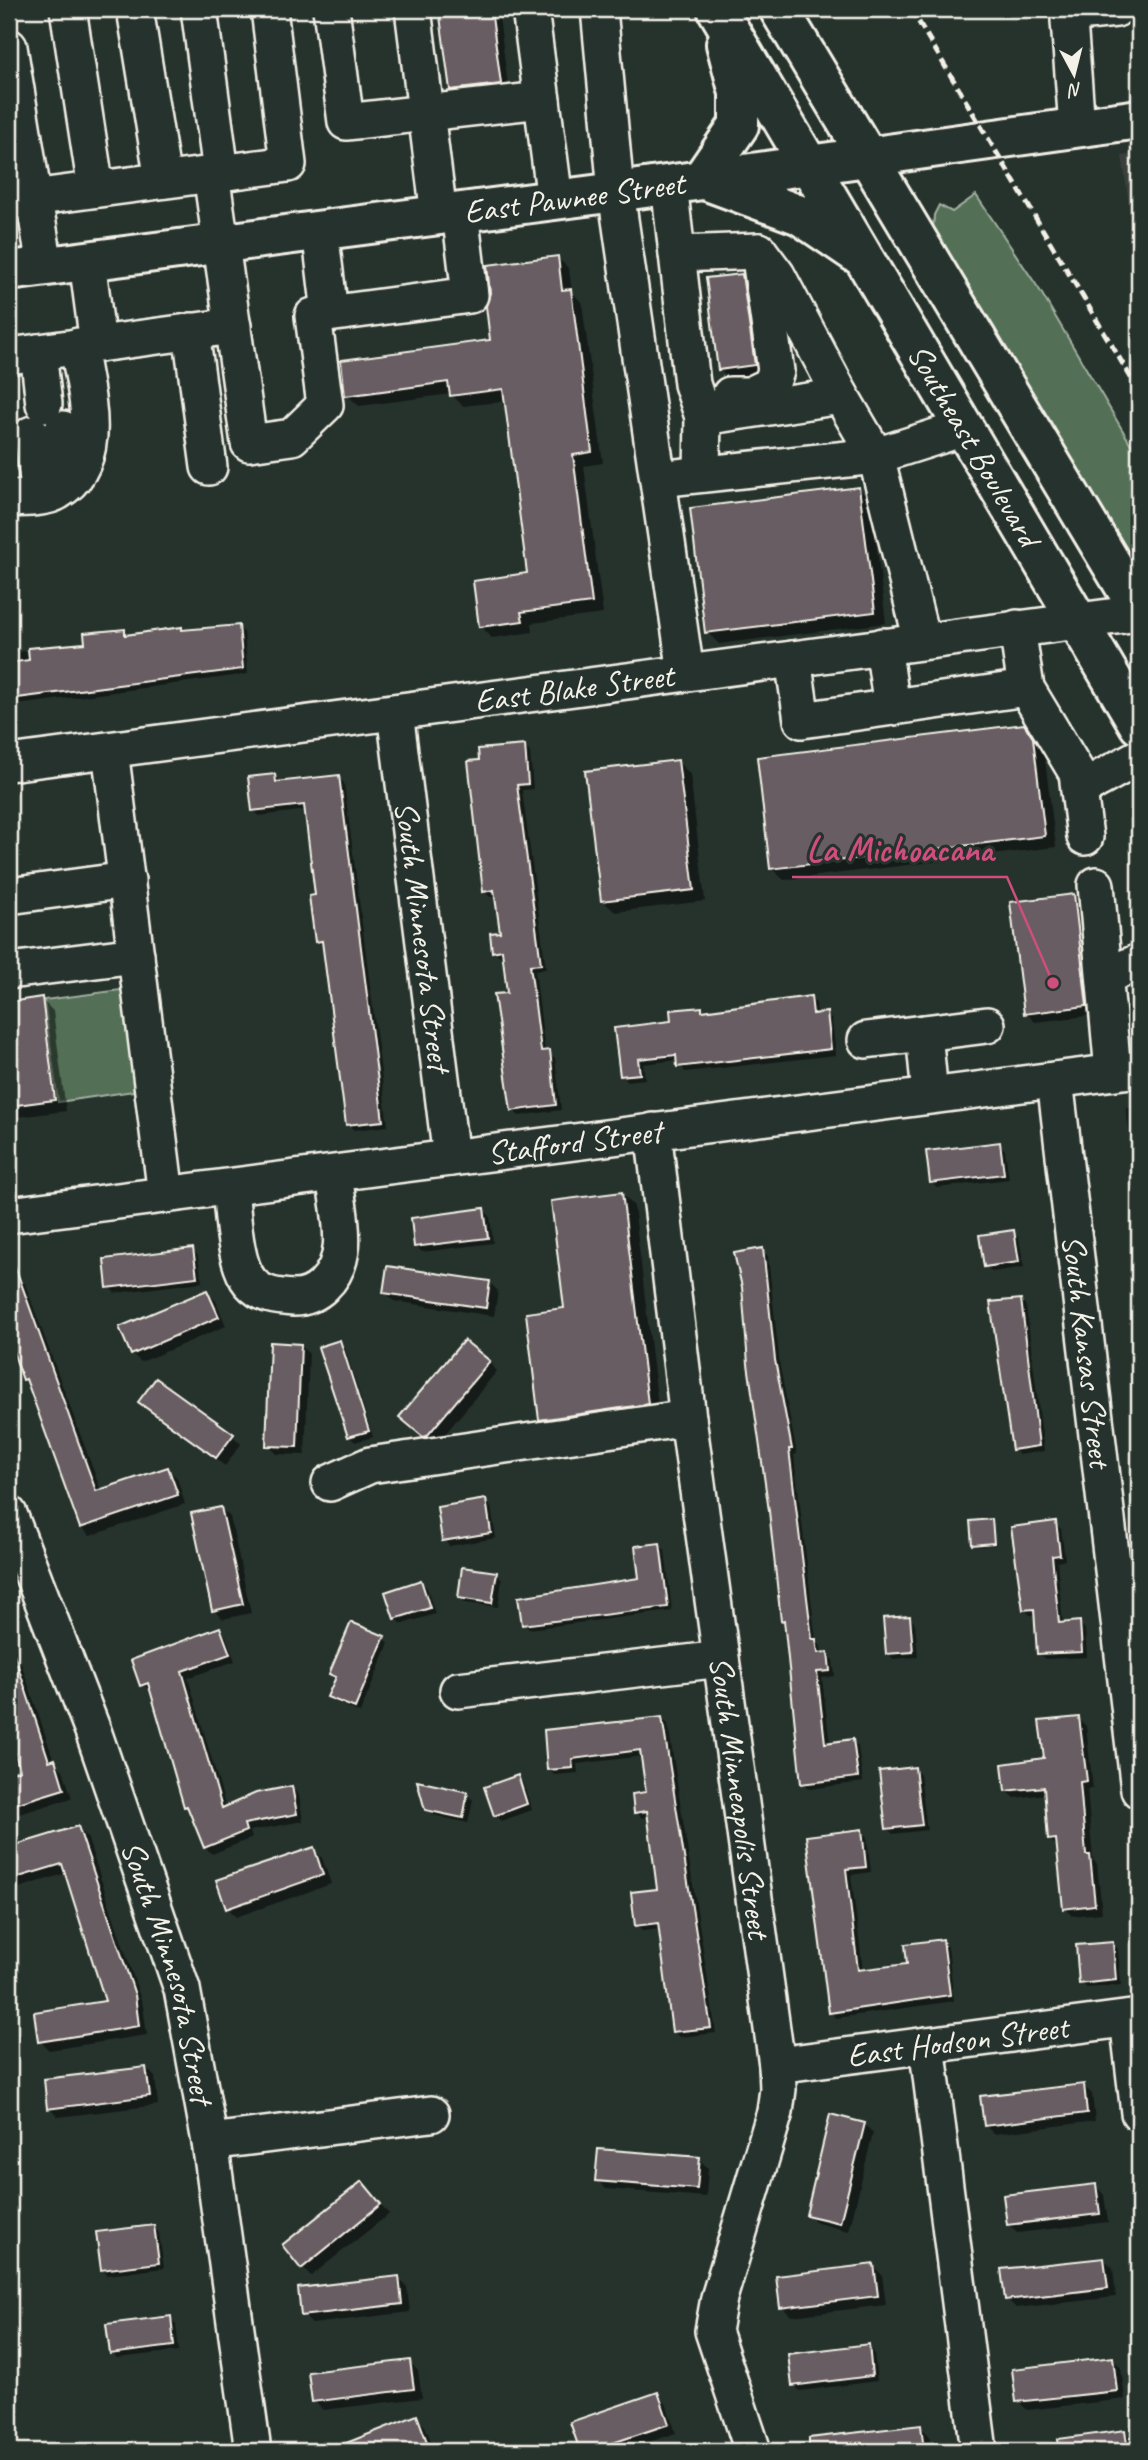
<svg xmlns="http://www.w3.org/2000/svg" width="1148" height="2460" viewBox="0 0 1148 2460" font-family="Caveat,sans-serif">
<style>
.built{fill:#3a403d}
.green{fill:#526f57;stroke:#a3b0a0;stroke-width:2}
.shadow{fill:#0007}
.building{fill:#685d62;stroke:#f4f1e8;stroke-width:2}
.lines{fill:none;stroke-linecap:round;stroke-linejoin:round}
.minor-casing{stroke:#f4f1e8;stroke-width:40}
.major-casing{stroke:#f4f1e8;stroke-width:44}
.minor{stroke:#26332d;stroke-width:35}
.major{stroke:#26332d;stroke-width:38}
.rail{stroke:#f4f1e8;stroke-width:5;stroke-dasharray:10 5;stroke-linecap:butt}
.labels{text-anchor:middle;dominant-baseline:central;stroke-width:6;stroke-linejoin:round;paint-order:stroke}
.street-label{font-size:33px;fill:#f4f1e8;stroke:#26332d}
.leader{fill:none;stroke:#ce4e7e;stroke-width:2.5}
.callout-dot{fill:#ce4e7e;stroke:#26332d;stroke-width:2.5}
.callout-label{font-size:35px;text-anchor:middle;font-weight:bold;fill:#ce4e7e;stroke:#26332d;stroke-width:6;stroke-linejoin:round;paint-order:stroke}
</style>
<rect width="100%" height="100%" fill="#26332d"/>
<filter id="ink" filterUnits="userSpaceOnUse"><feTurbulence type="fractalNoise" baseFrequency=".0143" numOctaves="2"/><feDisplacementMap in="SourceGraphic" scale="14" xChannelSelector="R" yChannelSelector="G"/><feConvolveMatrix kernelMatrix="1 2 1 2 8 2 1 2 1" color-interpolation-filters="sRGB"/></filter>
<g filter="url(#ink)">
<!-- built -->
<path class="built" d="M1139,153V273L1122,156Z"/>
<!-- green -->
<path class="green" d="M976,195L1039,289L1139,458V586L933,229L934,215L939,205L952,212Z
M128,989L141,1090L58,1102L44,1000Z"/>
<!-- shadow -->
<path class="shadow" d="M441,9H498L509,93L460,98L451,89Z
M557,257L569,269L572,292L582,303L603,463L584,466L603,614L532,623L533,632L492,638L481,626L529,575L507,401L463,406L451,394L359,406L347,395L492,342Z
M741,275L750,284L763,374L728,378L719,369Z
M859,489L871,501L886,623L719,644L707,632Z
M238,627L244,632L248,674L9,706V653L86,644L124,631L130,636L181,629L184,632Z
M1023,726L1044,752L1056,847L784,880L772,869Z
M524,746L530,752L533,789L522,790L546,969L535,970L545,1052L555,1058L561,1110L519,1116L513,1110L509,994L504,956H500L494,951L502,933L496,896L490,897L484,891L481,761Z
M678,762L690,774L705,901L615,912L603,901Z
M275,776L281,782L338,777L344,783L388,1126L354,1130L348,1124L324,947L316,941L317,897L307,810L259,816L254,810Z
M1073,896L1082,905L1095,1015L1035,1022L1026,1013Z
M810,998L816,1003L817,1015L826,1014L832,1020L836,1055L685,1072L678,1060L643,1064L645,1079L627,1081L622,1075L673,1023L701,1008L705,1012Z
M41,999L53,1011L66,1111L9,1118V1003Z
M1139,1107V1215L1126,1108Z
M999,1144L1005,1150L1009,1179L937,1188L931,1182Z
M622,1194L634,1206L659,1415L552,1431L540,1419L566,1310Z
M484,1210L490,1216L493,1243L422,1252L416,1246Z
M1013,1232L1019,1238L1024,1267L992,1272L986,1266Z
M193,1250L198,1256L202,1282L115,1293L109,1287Z
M762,1250L768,1256L780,1367L797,1454L794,1455L816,1641L821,1646L822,1655L827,1654L833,1660L835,1676L822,1678L830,1744L853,1741L858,1747L863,1782L809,1789L803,1783L771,1511Z
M17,1275L25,1284L101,1491L168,1469L177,1478L185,1504L90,1536L81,1527L9,1332V1278Z
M489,1282L498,1291L494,1316L394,1301L385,1292Z
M207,1292L216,1301L226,1326L141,1362L132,1354Z
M1021,1300L1026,1306L1044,1451L1019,1455L1014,1449Z
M339,1342L345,1348L373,1437L355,1442L349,1436Z
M300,1345L309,1354L305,1455L277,1454L268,1445Z
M489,1362L497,1371L436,1445L411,1426Z
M140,1402L233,1436L241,1444L225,1466Z
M485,1501L491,1507L496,1538L449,1546L444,1540Z
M221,1509L230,1517L251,1613L223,1619L214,1610Z
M992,1521L996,1545L976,1547L974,1544Z
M1055,1523L1061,1529L1065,1560L1057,1562L1063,1624L1079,1623L1085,1629L1087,1657L1045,1659L1039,1654L1036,1615H1030L1025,1610Z
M660,1545L665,1550L672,1611L529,1629L524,1624L641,1579Z
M496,1573L502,1579L498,1607L465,1603L459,1597Z
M421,1582L427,1588L435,1614L402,1624L396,1618Z
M910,1618L915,1623L918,1657L893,1659L888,1653Z
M219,1629L226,1636L235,1661L188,1678L226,1808L292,1788L299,1795L303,1821L250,1831L252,1838L212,1854L205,1847L192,1813L186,1806L152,1691L142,1685Z
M9,1636L18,1654L54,1761L63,1770L72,1798L9,1817V1775L22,1771L9,1730Z
M384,1638L389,1643L360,1713L335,1702L330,1697L337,1679L331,1674Z
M1078,1718L1086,1726L1093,1789H1087L1093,1860L1097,1864L1102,1913L1072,1916L1065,1908L1057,1847L1049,1839L1046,1794L1015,1798L1007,1791L1046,1760Z
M662,1719L668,1724L716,2033L679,2037L674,2032L661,1929L643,1931L637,1925L659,1890L650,1817L642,1818L636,1812L648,1794L643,1756L577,1764L578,1773L554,1775L549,1769Z
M914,1769L920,1774L927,1830L893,1834L887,1828Z
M517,1777L523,1783L532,1810L501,1821L495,1815Z
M467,1794L473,1800L468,1823L433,1815L426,1809Z
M78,1828L87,1837L143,2006L147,2035L49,2050L40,2041L108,2002L67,1873L9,1891V1849Z
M861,1831L867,1837L871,1872L851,1875L863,1971L909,1965L942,1941L948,1947L954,2001L836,2018L830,2012L808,1838Z
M313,1849L322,1858L331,1884L236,1917L228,1908Z
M1112,1944L1118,1949L1121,1985L1087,1988L1081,1983Z
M146,2068L155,2077L158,2105L58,2117L49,2108Z
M1083,2085L1092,2094L1095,2121L994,2134L985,2125Z
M864,2124L873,2133L849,2231L817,2223L808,2214Z
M699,2159L708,2168L706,2197L606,2189L597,2180Z
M1096,2186L1104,2195L1108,2222L1017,2233L1008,2224Z
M370,2192L389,2214L311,2276L303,2268Z
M154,2227L159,2233L164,2268L108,2275L102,2269Z
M1104,2259L1113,2268L1116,2297L1016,2308L1007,2299Z
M873,2266L882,2275L886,2305L791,2316L782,2307Z
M398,2278L407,2287L410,2312L312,2324L303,2315Z
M170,2318L176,2324L179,2351L117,2358L112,2353Z
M868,2346L874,2352L877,2381L800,2391L794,2385Z
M1113,2359L1121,2368L1125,2399L1027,2410L1018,2401Z
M410,2362L418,2371L422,2398L323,2410L314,2401Z
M657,2394L666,2403L676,2433L622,2451H582L572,2423Z
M416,2417L425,2426L435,2451H326Z
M920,2426L929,2435L931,2451H822L820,2439Z
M1125,2432L1134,2440L1135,2451H1027L1026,2445Z"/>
<!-- building -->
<path class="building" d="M439,9H491L501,84L450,90Z
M558,256L562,290L571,289L592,452L573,455L592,603L521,612L523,621L479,627L473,581L527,573L503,389L450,396L448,382L345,396L341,360L490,340L486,306L490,293L487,265Z
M742,274L755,365L718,370L706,278Z
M859,487L875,612L705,633L690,508Z
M239,625L243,669L9,699V663L29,660L28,648L85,643L84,633L125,629V635L182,627V630Z
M1024,724L1033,738L1045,836L770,869L757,757Z
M525,745L528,784L517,785L541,964L530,965L541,1051L550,1050L556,1105L511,1111L494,994L507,993L502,950L492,952L490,933L500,932L494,890L483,892L468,761L479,760L478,749Z
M678,760L694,890L601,901L585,771Z
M275,774L276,782L339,775L383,1121L346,1125L322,941L315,942L309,896L315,895L304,805L252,811L248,777Z
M1074,894L1087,1006L1024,1014L1010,902Z
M811,996L813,1014L827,1012L831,1049L677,1067L676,1055L638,1059L640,1074L620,1076L614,1028L671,1021L670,1010L702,1007V1011Z
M42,997L55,1100L9,1106V1002Z
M1000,1142L1004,1174L930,1183L926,1151Z
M622,1192L648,1404L539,1420L526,1313L564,1308L551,1201Z
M484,1208L488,1238L414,1247L411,1218Z
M1014,1230L1019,1262L984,1267L979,1235Z
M193,1248L197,1277L107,1288L104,1259Z
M763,1248L775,1360L792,1449H789L812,1639H816L818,1653L828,1652L830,1671L817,1672L825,1743L853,1739L858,1777L801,1784L784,1620L781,1621L769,1511L748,1364L742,1287L734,1253Z
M12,1258L96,1491L168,1467L178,1495L80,1528L26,1379L23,1380L9,1340V1259Z
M387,1266L490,1281L486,1308L383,1293Z
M207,1290L219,1317L131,1355L119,1327Z
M1021,1299L1039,1446L1012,1450L990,1302Z
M340,1340L369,1431L348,1437L318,1347Z
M464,1340L490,1361L427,1436L423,1437L399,1417Z
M270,1342L301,1344L297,1447L266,1446Z
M156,1378L234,1434L216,1458L138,1402Z
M486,1499L491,1533L442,1541L437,1507Z
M221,1507L243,1604L212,1611L191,1513Z
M992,1519L994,1543L972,1545L970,1521Z
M1056,1521L1060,1555L1052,1556L1059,1623L1080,1621L1082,1652L1037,1654L1034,1609L1023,1610L1011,1527Z
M660,1543L668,1607L522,1625L518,1597L639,1578L635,1546Z
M462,1567L497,1572L492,1603L458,1598Z
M421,1580L430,1608L394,1619L385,1592Z
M910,1616L913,1652L886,1654L883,1618Z
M351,1622L385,1636L355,1708L327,1697L336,1677L329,1674Z
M220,1627L230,1654L182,1671L222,1808L256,1793L292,1786L297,1814L244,1824L246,1831L204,1848L187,1806L184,1807L148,1683L140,1686L131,1660Z
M13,1651L49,1761L55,1759L64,1789L9,1806V1773L20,1770L9,1735V1652Z
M662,1717L711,2028L672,2032L658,1923L635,1926L631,1892L657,1889L647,1811L634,1813L632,1794L646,1792L640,1750L572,1759L573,1768L547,1770L544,1730Z
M1079,1717L1087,1781L1080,1782L1086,1855H1090L1095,1905L1063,1909L1056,1839L1048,1840L1044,1787L1005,1791L1002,1764L1044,1758L1039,1721Z
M915,1767L922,1825L886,1829L879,1771Z
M518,1775L527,1804L494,1816L484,1787Z
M417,1781L468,1792L463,1818L425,1810Z
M78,1826L135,1995L139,2026L38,2042L34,2012L105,2001L62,1864L9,1880V1847Z
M862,1829L866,1867L846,1869L858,1970L907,1964L905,1944L943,1939L950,1995L829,2013L806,1836Z
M314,1847L323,1875L226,1909L216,1880Z
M1113,1942L1116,1980L1079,1984L1076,1945Z
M146,2067L150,2096L47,2109L44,2079Z
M1084,2084L1087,2113L984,2126L980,2096Z
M830,2114L865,2123L840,2223L806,2215Z
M598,2149L700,2157L697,2189L595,2181Z
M362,2181L381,2204L301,2269L282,2245Z
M1096,2184L1100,2214L1007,2225L1003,2195Z
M154,2225L159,2263L101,2270L96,2232Z
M1104,2258L1108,2288L1005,2300L1001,2269Z
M874,2264L878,2296L780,2308L776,2276Z
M399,2276L402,2304L301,2316L298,2288Z
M171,2316L174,2346L110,2354L106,2324Z
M869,2344L872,2376L792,2386L788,2354Z
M1113,2357L1117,2391L1016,2402L1012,2369Z
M410,2360L414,2389L312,2402L308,2372Z
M658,2392L669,2424L589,2451H580L570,2422Z
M417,2415L427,2442L402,2451H326Z
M921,2425L924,2451H809V2438Z
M1125,2430L1128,2451H1059L1058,2439Z"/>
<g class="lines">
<!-- minor casing -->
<g class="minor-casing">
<g id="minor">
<path d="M68,9L96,189"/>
<path d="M135,9L163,180"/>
<path d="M199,9L221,172"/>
<path d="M331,9L346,122L542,100"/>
<path d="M413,9L439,215"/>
<path d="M530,9L555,200"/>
<path d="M599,9L616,192L686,673"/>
<path d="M9,47L45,266"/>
<path d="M1077,127L1069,21L1078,13L1116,9"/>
<path d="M211,173L249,443L292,437L325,405L313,316L470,295L460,212"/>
<path d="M669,184L692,384L703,417L841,396L777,275L759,251"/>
<path d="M9,201L288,164L269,9"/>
<path d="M320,230L330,313"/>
<path d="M677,254L759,251"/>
<path d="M87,261L98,344"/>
<path d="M191,331L209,467"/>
<path d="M38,352L44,404"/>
<path d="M9,356L233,326"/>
<path d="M730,395H750L771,385L776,371L760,258"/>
<path d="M63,429L69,481"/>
<path d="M32,434L40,496"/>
<path d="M702,474L703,417"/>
<path d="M658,479L876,456L841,396"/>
<path d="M9,499C22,498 46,499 57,492C108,462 85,393 78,346"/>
<path d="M1017,628L1026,688"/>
<path d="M922,641L876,456L964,428"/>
<path d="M883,646L892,707"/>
<path d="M793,659L802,720L1026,688L1077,773L1079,790"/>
<path id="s1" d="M395,712L451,1158"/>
<path d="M110,750L166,1195"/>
<path id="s2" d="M9,763L1139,613"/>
<path d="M1085,837L1079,790L1139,757"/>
<path d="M1096,885L1113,1072"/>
<path d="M9,896L127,880"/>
<path d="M9,971L136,955"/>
<path d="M1105,976L1139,962"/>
<path d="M924,1033L987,1025"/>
<path d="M866,1040L924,1033L930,1095"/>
<path id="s3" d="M1055,1080L1139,1790"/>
<path id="s4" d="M653,1131L688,1418L777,2065L778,2089L775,2112L719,2298L713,2331L753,2451"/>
<path d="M230,1188C233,1212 234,1263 250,1282C262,1296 278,1297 294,1298C305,1298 316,1293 323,1286C354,1257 338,1212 334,1174"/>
<path id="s5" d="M9,1215L1139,1069"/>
<path d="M330,1483L370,1465L688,1418"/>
<path id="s6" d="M9,1514L93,1731L182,1989L210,2142L253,2451"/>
<path d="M458,1690L721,1659"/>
<path d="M1128,2019L1139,2113"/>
<path d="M927,2045L979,2451"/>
<path id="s7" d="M777,2065L1139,2017"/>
<path d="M210,2142L431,2114"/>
</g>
</g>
<!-- major casing -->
<g class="major-casing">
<g id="major">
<path id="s8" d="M717,9L1139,725"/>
<path d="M779,9L1139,610"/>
<path d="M726,44L739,93V125L702,179L800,215L856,253"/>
<path id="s9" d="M9,271L616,192L1139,119"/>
</g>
</g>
<!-- minor -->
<use href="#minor" class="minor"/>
<!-- major -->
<use href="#major" class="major"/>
<!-- rail -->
<path class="rail" d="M911,9L1139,391"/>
</g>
</g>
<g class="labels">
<!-- street labels -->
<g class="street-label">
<text stroke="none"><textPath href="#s9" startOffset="570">East Pawnee Street</textPath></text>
<text stroke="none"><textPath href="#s8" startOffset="506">Southeast Boulevard</textPath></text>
<text stroke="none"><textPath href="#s2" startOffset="570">East Blake Street</textPath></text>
<text stroke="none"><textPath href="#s1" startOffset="226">South Minnesota Street</textPath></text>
<text stroke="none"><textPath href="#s5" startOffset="570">Stafford Street</textPath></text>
<text stroke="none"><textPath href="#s3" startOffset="273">South Kansas Street</textPath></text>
<text stroke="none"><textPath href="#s4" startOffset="672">South Minneapolis Street</textPath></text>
<text stroke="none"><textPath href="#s6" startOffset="486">South Minnesota Street</textPath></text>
<text stroke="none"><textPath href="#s7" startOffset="182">East Hodson Street</textPath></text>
</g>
</g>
<!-- callouts -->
<path class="leader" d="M1053 983L1007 877H792"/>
<circle class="callout-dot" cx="1053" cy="983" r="7"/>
<g class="callout-label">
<text x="900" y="861">La Michoacana</text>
</g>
<!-- margin -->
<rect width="1148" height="2460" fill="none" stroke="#26332d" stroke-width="35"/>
<rect x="18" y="18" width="1113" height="2425" fill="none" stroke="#f4f1e8" stroke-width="2.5" filter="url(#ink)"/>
<!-- north arrow -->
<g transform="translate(1074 74) rotate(173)" stroke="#26332d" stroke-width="5" paint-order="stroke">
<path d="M0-5L12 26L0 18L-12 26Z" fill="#f4f1e8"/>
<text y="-10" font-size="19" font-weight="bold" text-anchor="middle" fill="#f4f1e8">N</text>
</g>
</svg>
